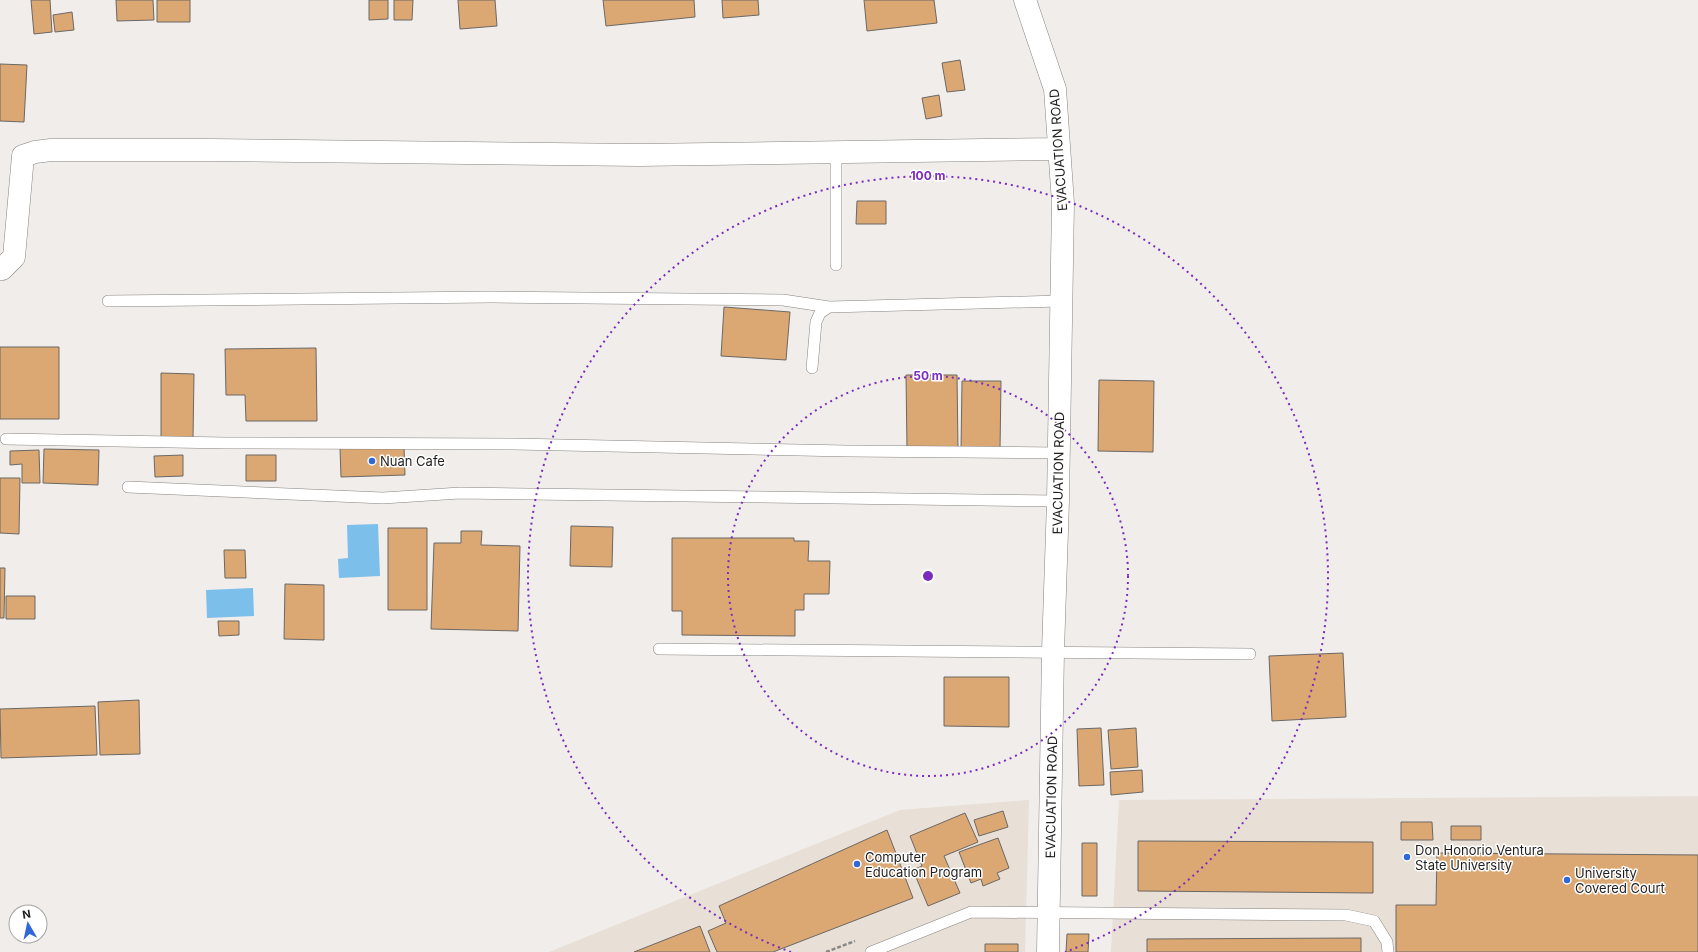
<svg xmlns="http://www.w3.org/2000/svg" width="1698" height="952" viewBox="0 0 1698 952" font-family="Inter,sans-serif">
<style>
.built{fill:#e8dfd6}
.water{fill:#7dbfeb}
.building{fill:#dba772;stroke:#6b6865}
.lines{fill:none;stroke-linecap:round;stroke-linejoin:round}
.lane-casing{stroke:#878481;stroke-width:12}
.street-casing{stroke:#878481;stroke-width:23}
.path{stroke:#898785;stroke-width:2.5;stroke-dasharray:4 2;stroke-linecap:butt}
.lane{stroke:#fff;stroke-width:11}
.street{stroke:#fff;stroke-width:22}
.ring{fill:none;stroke:#7b2cbf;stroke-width:2;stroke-dasharray:2 4}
.poi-dot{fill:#3068d7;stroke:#fff;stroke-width:1.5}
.labels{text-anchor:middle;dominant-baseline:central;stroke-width:3;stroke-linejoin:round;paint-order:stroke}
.street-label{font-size:13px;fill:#1f1e1d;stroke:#fff}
.poi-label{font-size:13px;fill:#1f1e1d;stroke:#fff;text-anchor:start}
.centre{fill:#7b2cbf;stroke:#fff;stroke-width:2}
.ring-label{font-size:12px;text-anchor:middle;font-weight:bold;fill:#7b2cbf;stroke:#fff;stroke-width:3;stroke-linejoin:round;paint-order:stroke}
</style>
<rect width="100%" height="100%" fill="#f0edea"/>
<!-- built -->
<path class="built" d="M1698,796V952H1111L1119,800Z
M1029,800L1025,952H549L900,810Z"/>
<!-- water -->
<path class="water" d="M378,524L380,576L339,578L338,559L348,558L347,525Z
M253,588L254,616L207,618L206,590Z"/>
<!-- building -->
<path class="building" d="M31,0H50L52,32L34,34Z
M116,0H153L154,20L117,21Z
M157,0H190V22H157Z
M369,0H388V19L369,20Z
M394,0H413L412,20H394Z
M458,0H495L497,26L460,29Z
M603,0H694L695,17L606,26Z
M722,0H758L759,15L723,18Z
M864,0H934L937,23L867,31Z
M72,12L74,30L55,32L53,15Z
M960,60L965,90L947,92L942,63Z
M0,64L27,65L24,122L0,121Z
M939,95L942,116L926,119L922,98Z
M857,201H886V224H856Z
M724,307L790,312L786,360L721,356Z
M0,347H59V419H0Z
M316,348L317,421H246L245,395H226L225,349Z
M161,373L194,374L193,438H161Z
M906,375H957L958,449L907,450Z
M1099,380L1154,381L1153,452L1098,451Z
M962,381H1001L1000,450H961Z
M404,447L405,475L341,477L340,448Z
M44,449L99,450L98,485L43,483Z
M39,450L40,483H22V464L10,465V451Z
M183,455V476L155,477L154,456Z
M246,455H276V481H246Z
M0,478H20L19,534L0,533Z
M571,526L613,527L612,567L570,566Z
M388,528H427V610H388Z
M461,531H482L481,545L520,546L518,631L431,629L434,543H461Z
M672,538H794V541H809L808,561H830L829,594H804V610H795V636L682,635V611H672Z
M224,550H245L246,578H225Z
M0,568H5L4,618H0Z
M285,584L324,585V640L284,639Z
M6,596H35V619H6Z
M218,621H239V635L219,636Z
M1343,653L1346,717L1272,721L1269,656Z
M944,677H1009V727L944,726Z
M139,700L140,754L100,755L98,702Z
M95,706L97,755L1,758L0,709Z
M1101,728L1104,785L1079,786L1077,729Z
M1136,728L1138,767L1111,769L1108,730Z
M1142,770L1143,792L1111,795L1110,772Z
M1003,811L1008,827L979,836L974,820Z
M965,813L978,842L944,856L960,893L928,906L913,870L922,866L910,836Z
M1401,822H1432L1433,840H1401Z
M1451,826H1481V840H1451Z
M887,830L913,898L773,952H717L708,931L726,923L719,906Z
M998,838L1009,868L997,873L1000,879L983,886L981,879L971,883L959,852Z
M1138,841L1373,842V893L1138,891Z
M1082,843H1097V896H1082Z
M1437,853L1698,855V952H1396V905H1436Z
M700,926L710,952H634Z
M1067,934H1089L1088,952H1066Z
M1361,938V952H1147V939Z
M985,944H1018V952H985Z"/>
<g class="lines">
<!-- lane casing -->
<g class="lane-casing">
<path id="lane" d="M836,152V265
M108,301L492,297L783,300L829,307
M812,368L816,322L820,313L829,307L1060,301
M6,439L226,443L514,444L847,451L1058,453
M128,487L383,498L460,493L1058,501
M659,649L1250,654
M871,952L971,912L1346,915L1374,921L1387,942L1388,952"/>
</g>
<!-- street casing -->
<g class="street-casing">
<path id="street" d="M1025,0L1055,89L1063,203L1058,501L1053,651L1048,952
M0,269H2L14,257L23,156L35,152L51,150H211L639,155L1059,149"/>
</g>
<!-- path -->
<path class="path" d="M826,952L855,941"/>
<!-- lane -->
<use href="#lane" class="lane"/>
<!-- street -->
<use href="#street" class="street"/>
</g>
<!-- distance rings -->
<g class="ring">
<circle cx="928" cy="576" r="200"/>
<path d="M791 952A400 400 0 1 1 1065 952"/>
</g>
<!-- markers -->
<g class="poi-dot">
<circle cx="372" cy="461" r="4"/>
<circle cx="1407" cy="857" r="4"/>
<circle cx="857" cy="864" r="4"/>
<circle cx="1567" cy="880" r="4"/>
</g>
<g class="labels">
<!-- street labels -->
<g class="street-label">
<text transform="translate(1058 150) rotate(-94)">EVACUATION ROAD</text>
<text transform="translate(1058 473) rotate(-89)">EVACUATION ROAD</text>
<text transform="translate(1051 797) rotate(-89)">EVACUATION ROAD</text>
</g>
<!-- poi labels -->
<g class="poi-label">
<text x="380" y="461">Nuan Cafe</text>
<text x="1415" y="850">Don Honorio Ventura<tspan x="1415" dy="15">State University</tspan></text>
<text x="865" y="857">Computer<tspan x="865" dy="15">Education Program</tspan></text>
<text x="1575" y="873">University<tspan x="1575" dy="15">Covered Court</tspan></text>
</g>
</g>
<circle cx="928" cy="576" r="6" class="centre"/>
<g class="ring-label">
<text x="928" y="180">100 m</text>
<text x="928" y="380">50 m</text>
</g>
<!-- north arrow -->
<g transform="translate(28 924) rotate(351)"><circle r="19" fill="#ffffff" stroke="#a5a5a5"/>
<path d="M0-3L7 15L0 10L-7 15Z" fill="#3068d7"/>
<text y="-6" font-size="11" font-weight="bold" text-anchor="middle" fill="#1f1e1d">N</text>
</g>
</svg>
